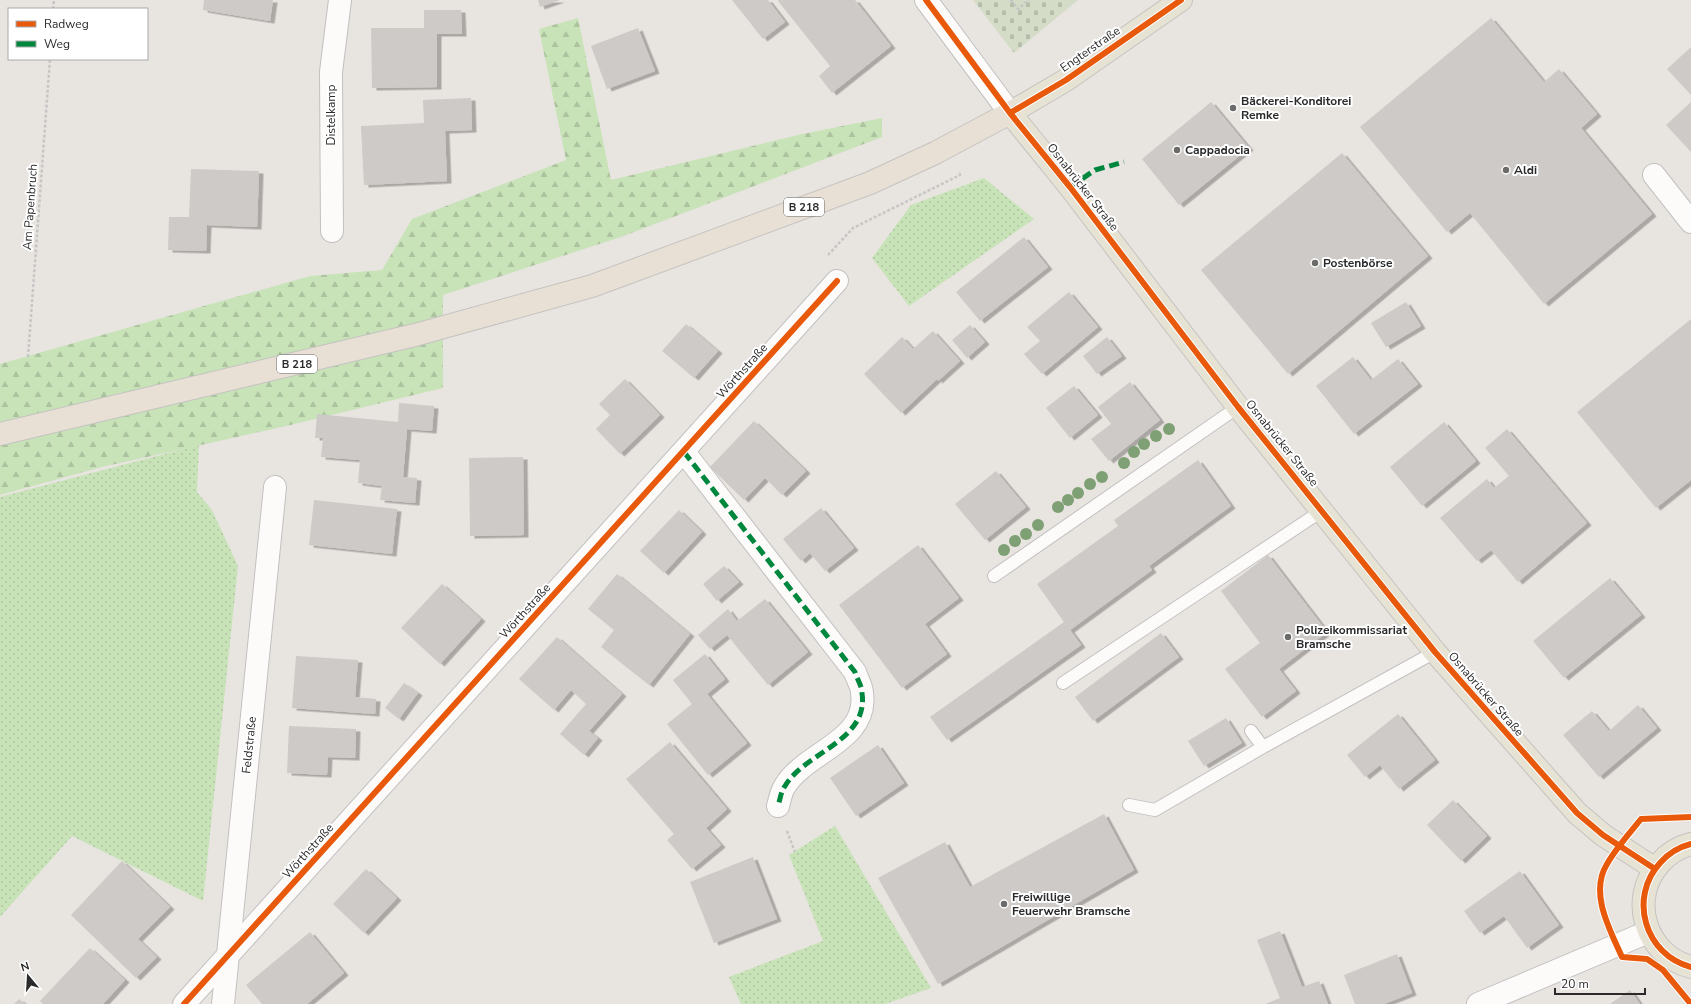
<svg xmlns="http://www.w3.org/2000/svg" width="1691" height="1004" viewBox="0 0 1691 1004" font-family="'Nunito Sans',sans-serif">
<style>
.green{fill:url(#green-dots)}
.forest{fill:url(#forest-firs)}
.cemetery{fill:url(#cemetery-stones)}
.building{fill:#cdcac7;filter:url(#shadow)}
.lines{fill:none;stroke-linecap:round;stroke-linejoin:round}
.service-casing{stroke:#c2c0c1;stroke-width:14}
.minor-casing{stroke:#c2c0c1;stroke-width:24}
.secondary-casing{stroke:#c2c0c1;stroke-width:24}
.primary-casing{stroke:#c4c3c1;stroke-width:24}
.trunk-casing{stroke:#c4c3c1;stroke-width:24}
.path{stroke:#c6c6c5;stroke-width:2.5;stroke-dasharray:3 2;stroke-linecap:butt}
.service{stroke:#fcfbfa;stroke-width:12}
.minor{stroke:#fcfbfa;stroke-width:22}
.secondary{stroke:#fcfbfa;stroke-width:22}
.primary{stroke:#e6e2d4;stroke-width:22}
.trunk{stroke:#e8e0d4;stroke-width:22}
.quiet{stroke:#00873e;stroke-width:5;stroke-dasharray:10 5;stroke-linecap:butt}
.cycleway-casing{stroke:#fff;stroke-width:8}
.cycleway{stroke:#e8590c;stroke-width:6}
.tree{fill:#7f9f74}
.poi-dot{fill:#6c6b6a;stroke:#fff;stroke-width:1.5}
.labels{text-anchor:middle;dominant-baseline:central;stroke-width:4;stroke-linejoin:round;paint-order:stroke}
.shield{fill:#fff;stroke:#6a6a6a;stroke-width:1}
.shield-label{font-size:11px;font-weight:bold;fill:#2a2a2a}
.street-label{font-size:12px;fill:#2a2a2a;stroke:#fff}
.poi-label{font-size:12px;font-weight:bold;fill:#2a2a2a;stroke:#fff;text-anchor:start}
</style>
<defs>
<pattern id="green-dots" width="8" height="8" patternUnits="userSpaceOnUse"><rect width="8" height="8" fill="#c9e3b9"/><path d="M2 2h.1M6 6h.1" fill="none" stroke="#adc39f" stroke-width="1.8" stroke-linecap="round"/></pattern>
<pattern id="forest-firs" width="22" height="20" patternUnits="userSpaceOnUse"><rect width="22" height="20" fill="#c9e3b9"/><path d="M5 1l3.5 6h-7zM16 11l3.5 6h-7z" fill="#adc39f"/></pattern>
<pattern id="cemetery-stones" width="16" height="16" patternUnits="userSpaceOnUse"><rect width="16" height="16" fill="#d4dcc7"/><path d="M2 7V4a2 2 0 0 1 4 0v3zM10 15v-3a2 2 0 0 1 4 0v3z" fill="#b6bdab"/></pattern>
<filter id="shadow"><feDropShadow dx="4.5" dy="2.5" stdDeviation="0" flood-color="#0004"/></filter>
</defs>
<rect width="100%" height="100%" fill="#e8e4e0"/>
<!-- green -->
<path class="green" d="M984,178L1034,219L909,306L872,258L911,205Z
M199,445L197,492L212,510L238,566L203,901L72,836L0,917V497Z
M835,826L931,988L885,1004H741L729,977L823,941L789,855Z"/>
<!-- forest -->
<path class="forest" d="M578,18L611,180L798,135L882,118V137L621,237L443,295V388L286,426L102,467L0,495V364L310,276L382,270L412,219L566,160L539,29Z"/>
<!-- cemetery -->
<path class="cemetery" d="M973,0H1078L1014,53Z"/>
<!-- building -->
<path class="building" d="M204,0H273L270,21L203,10Z
M538,0H560L540,7Z
M732,0H768L785,22L763,39Z
M779,0H855L891,46L832,93L819,76L830,66L778,1Z
M424,10H461L462,34H437V87L372,88L371,28H424Z
M1491,18L1544,82L1559,69L1597,114L1581,128L1652,214L1544,304L1470,213L1447,232L1360,127Z
M638,28L655,71L607,89L591,46Z
M1691,47V95L1667,69Z
M471,98L472,130L445,131L447,181L364,185L361,126L424,123L423,100Z
M1211,102L1249,148L1179,205L1142,159Z
M1691,102V152L1666,125Z
M1342,153L1428,256L1288,374L1201,270Z
M191,169L259,171L257,227L207,225L206,251L168,250L169,217H189Z
M1024,237L1048,267L980,321L956,292Z
M1069,292L1098,327L1042,374L1024,354L1040,341L1027,327Z
M1406,302L1421,326L1386,347L1371,323Z
M1691,319V480L1656,508L1577,412Z
M686,324L718,351L694,378L662,351Z
M970,325L985,342L967,358L952,340Z
M933,331L960,361L938,381L937,379L901,413L864,374L902,337L913,349Z
M1107,337L1122,356L1097,374L1083,356Z
M1353,357L1371,380L1398,359L1418,384L1354,434L1316,386Z
M625,379L660,415L620,454L596,429L610,415L599,404Z
M1130,382L1160,420L1109,461L1091,439L1111,424L1098,407Z
M1074,386L1098,415L1070,438L1046,408Z
M399,403L434,406L432,431L407,429L403,477L417,478L415,503L380,500L382,486L358,483L360,460L321,457L323,438H315L317,414L398,422Z
M754,421L806,471L782,495L765,478L744,500L710,467Z
M1444,422L1476,461L1422,506L1390,467Z
M1507,429L1587,523L1518,582L1491,550L1477,561L1440,518L1487,479L1494,488L1509,476L1485,448Z
M523,457L524,535L470,536L469,458Z
M1198,460L1231,506L1149,566L1152,570L1070,630L1081,645L947,740L930,717L1064,622L1037,584L1118,526L1114,520Z
M996,471L1026,507L985,540L955,504Z
M314,500L397,509L392,554L309,545Z
M821,508L854,548L825,571L810,553L801,561L783,539Z
M679,510L702,532L664,573L640,551Z
M918,545L959,598L925,624L947,654L902,688L839,605Z
M1268,555L1327,632L1279,669L1296,691L1262,717L1225,669L1260,643L1221,591Z
M724,566L739,582L717,601L703,584Z
M617,574L690,634L649,685L601,647L614,630L588,609Z
M1610,578L1641,615L1564,678L1533,641Z
M442,584L481,619L440,664L401,628Z
M765,599L808,652L768,685L727,635L710,649L698,635L728,609L737,621Z
M1161,633L1179,657L1093,721L1075,697Z
M557,637L622,694L589,731L598,738L584,755L560,734L586,704L571,690L554,710L519,679Z
M705,654L725,679L707,694L747,743L708,775L667,724L692,704L673,680Z
M296,656L358,660L355,697L376,699L375,714L292,708Z
M404,683L418,693L399,719L385,708Z
M1638,705L1657,728L1599,777L1563,735L1592,711L1609,731Z
M1398,714L1435,760L1399,789L1380,765L1365,777L1347,755Z
M1226,718L1242,743L1204,766L1188,741Z
M289,726L356,729L355,758L328,757L327,775L287,773Z
M670,742L727,809L706,828L721,845L692,869L667,840L674,834L626,779Z
M878,745L904,783L856,816L830,778Z
M1453,800L1487,836L1461,861L1427,825Z
M1104,814L1134,870L938,984L878,878L945,842L970,887Z
M753,857L777,919L714,943L690,882Z
M122,861L170,907L138,939L157,957L136,978L71,915Z
M366,869L397,898L364,933L333,904Z
M1520,871L1559,925L1527,948L1504,916L1480,933L1464,911Z
M1280,931L1302,987L1319,981L1328,1004H1265L1280,998L1257,940Z
M310,932L344,973L307,1004H262L246,985Z
M90,948L125,980L103,1004H43L40,1001Z
M1397,954L1412,993L1384,1004H1355L1344,975Z
M1630,990L1640,1004H1610Z
M19,999L25,1004H14Z"/>
<g class="lines">
<!-- service casing -->
<g class="service-casing">
<path id="service" d="M994,576L1238,407
M1063,683L1323,510
M1251,731L1263,747
M1129,805L1155,810L1263,747L1435,652"/>
</g>
<!-- minor casing -->
<g class="minor-casing">
<path id="minor" d="M1654,175L1691,222
M332,231L331,72L340,0
M684,452L855,672C857,679 862,686 862,693C869,741 805,752 785,786C781,791 780,800 778,806
M184,1004L837,281
M223,1004L275,487
M1478,1004L1648,932"/>
</g>
<!-- secondary casing -->
<g class="secondary-casing">
<path id="secondary" d="M926,0L1010,113"/>
</g>
<!-- primary casing -->
<g class="primary-casing">
<path id="primary" d="M1181,0L1066,80L1010,113L1070,187L1238,407L1435,652L1577,813L1603,835L1655,869
M1691,844C1679,847 1668,854 1660,863C1628,898 1645,955 1691,967"/>
</g>
<!-- trunk casing -->
<g class="trunk-casing">
<path id="trunk" d="M0,434L415,335L592,286L870,183L935,153L1010,113"/>
</g>
<!-- path -->
<path class="path" d="M1011,0L1018,9L1029,0
M53,9L54,0
M828,255L853,228L960,175L959,171
M28,357L50,59
M787,831L795,852"/>
<!-- service -->
<use href="#service" class="service"/>
<!-- minor -->
<use href="#minor" class="minor"/>
<!-- secondary -->
<use href="#secondary" class="secondary"/>
<!-- primary -->
<use href="#primary" class="primary"/>
<!-- trunk -->
<use href="#trunk" class="trunk"/>
<!-- quiet -->
<path class="quiet" d="M1070,187L1095,170L1124,162
M684,452L855,672C857,679 862,686 862,693C869,741 805,752 785,786C781,791 780,800 778,806"/>
<!-- cycleway casing -->
<g class="cycleway-casing">
<path id="cycleway" d="M926,0L1010,113L1070,187L1238,407L1435,652L1577,813L1603,835L1655,869
M1010,113L1066,80L1181,0
M1691,844C1679,847 1668,854 1660,863C1628,898 1645,955 1691,967
M184,1004L837,281
M1691,1004L1663,970L1647,959L1622,957C1610,930 1589,893 1607,864C1616,848 1629,834 1641,819L1691,817"/>
</g>
<!-- cycleway -->
<use href="#cycleway" class="cycleway"/>
</g>
<!-- trees -->
<g class="tree">
<circle cx="1169" cy="429" r="6"/>
<circle cx="1156" cy="436" r="6"/>
<circle cx="1144" cy="444" r="6"/>
<circle cx="1134" cy="452" r="6"/>
<circle cx="1124" cy="463" r="6"/>
<circle cx="1102" cy="477" r="6"/>
<circle cx="1090" cy="484" r="6"/>
<circle cx="1078" cy="493" r="6"/>
<circle cx="1068" cy="500" r="6"/>
<circle cx="1058" cy="507" r="6"/>
<circle cx="1038" cy="525" r="6"/>
<circle cx="1026" cy="534" r="6"/>
<circle cx="1015" cy="541" r="6"/>
<circle cx="1004" cy="550" r="6"/>
</g>
<!-- markers -->
<g class="poi-dot">
<circle cx="1233" cy="108" r="4"/>
<circle cx="1177" cy="150" r="4"/>
<circle cx="1506" cy="170" r="4"/>
<circle cx="1315" cy="263" r="4"/>
<circle cx="1288" cy="637" r="4"/>
<circle cx="1004" cy="904" r="4"/>
</g>
<g class="labels">
<!-- shield labels -->
<g class="shield">
<rect x="784" y="198" width="40" height="18" rx="3"/>
<rect x="277" y="355" width="40" height="18" rx="3"/>
</g>
<g class="shield-label">
<text x="804" y="207">B 218</text>
<text x="297" y="364">B 218</text>
</g>
<!-- street labels -->
<g class="street-label">
<text transform="translate(1090 49) rotate(-35)">Engterstraße</text>
<text transform="translate(331 115) rotate(-90)">Distelkamp</text>
<text transform="translate(1083 187) rotate(52)">Osnabrücker Straße</text>
<text transform="translate(30 207) rotate(-86)">Am Papenbruch</text>
<text transform="translate(742 371) rotate(-48)">Wörthstraße</text>
<text transform="translate(1282 443) rotate(51)">Osnabrücker Straße</text>
<text transform="translate(525 611) rotate(-48)">Wörthstraße</text>
<text transform="translate(1486 694) rotate(49)">Osnabrücker Straße</text>
<text transform="translate(249 745) rotate(-84)">Feldstraße</text>
<text transform="translate(308 851) rotate(-48)">Wörthstraße</text>
</g>
<!-- poi labels -->
<g class="poi-label">
<text x="1241" y="101">Bäckerei-Konditorei<tspan x="1241" dy="14">Remke</tspan></text>
<text x="1185" y="150">Cappadocia</text>
<text x="1514" y="170">Aldi</text>
<text x="1323" y="263">Postenbörse</text>
<text x="1296" y="630">Polizeikommissariat<tspan x="1296" dy="14">Bramsche</tspan></text>
<text x="1012" y="897">Freiwillige<tspan x="1012" dy="14">Feuerwehr Bramsche</tspan></text>
</g>
</g>
<!-- legend -->
<rect x="8" y="8" width="140" height="52" fill="#ffffff" stroke="#aaaaaa"/>
<rect x="16" y="21" width="20" height="6" fill="#e8590c" stroke="#aaaaaa"/>
<text x="44" y="28" font-size="12" fill="#2a2a2a">Radweg</text>
<rect x="16" y="41" width="20" height="6" fill="#00873e" stroke="#aaaaaa"/>
<text x="44" y="48" font-size="12" fill="#2a2a2a">Weg</text>
<!-- north arrow -->
<g transform="translate(28 976) rotate(342)" stroke="#ffffff" stroke-width="3" paint-order="stroke">
<path d="M0-3L7 15L0 10L-7 15Z" fill="#2a2a2a"/>
<text y="-6" font-size="11" font-weight="bold" text-anchor="middle" fill="#2a2a2a">N</text>
</g>
<!-- scale -->
<path d="M1555 988v6h90v-6" fill="none" stroke="#2a2a2a" stroke-width="2"/>
<text x="1561" y="988" font-size="12" fill="#2a2a2a" stroke="#ffffff" stroke-width="3" paint-order="stroke">20 m</text>
</svg>
